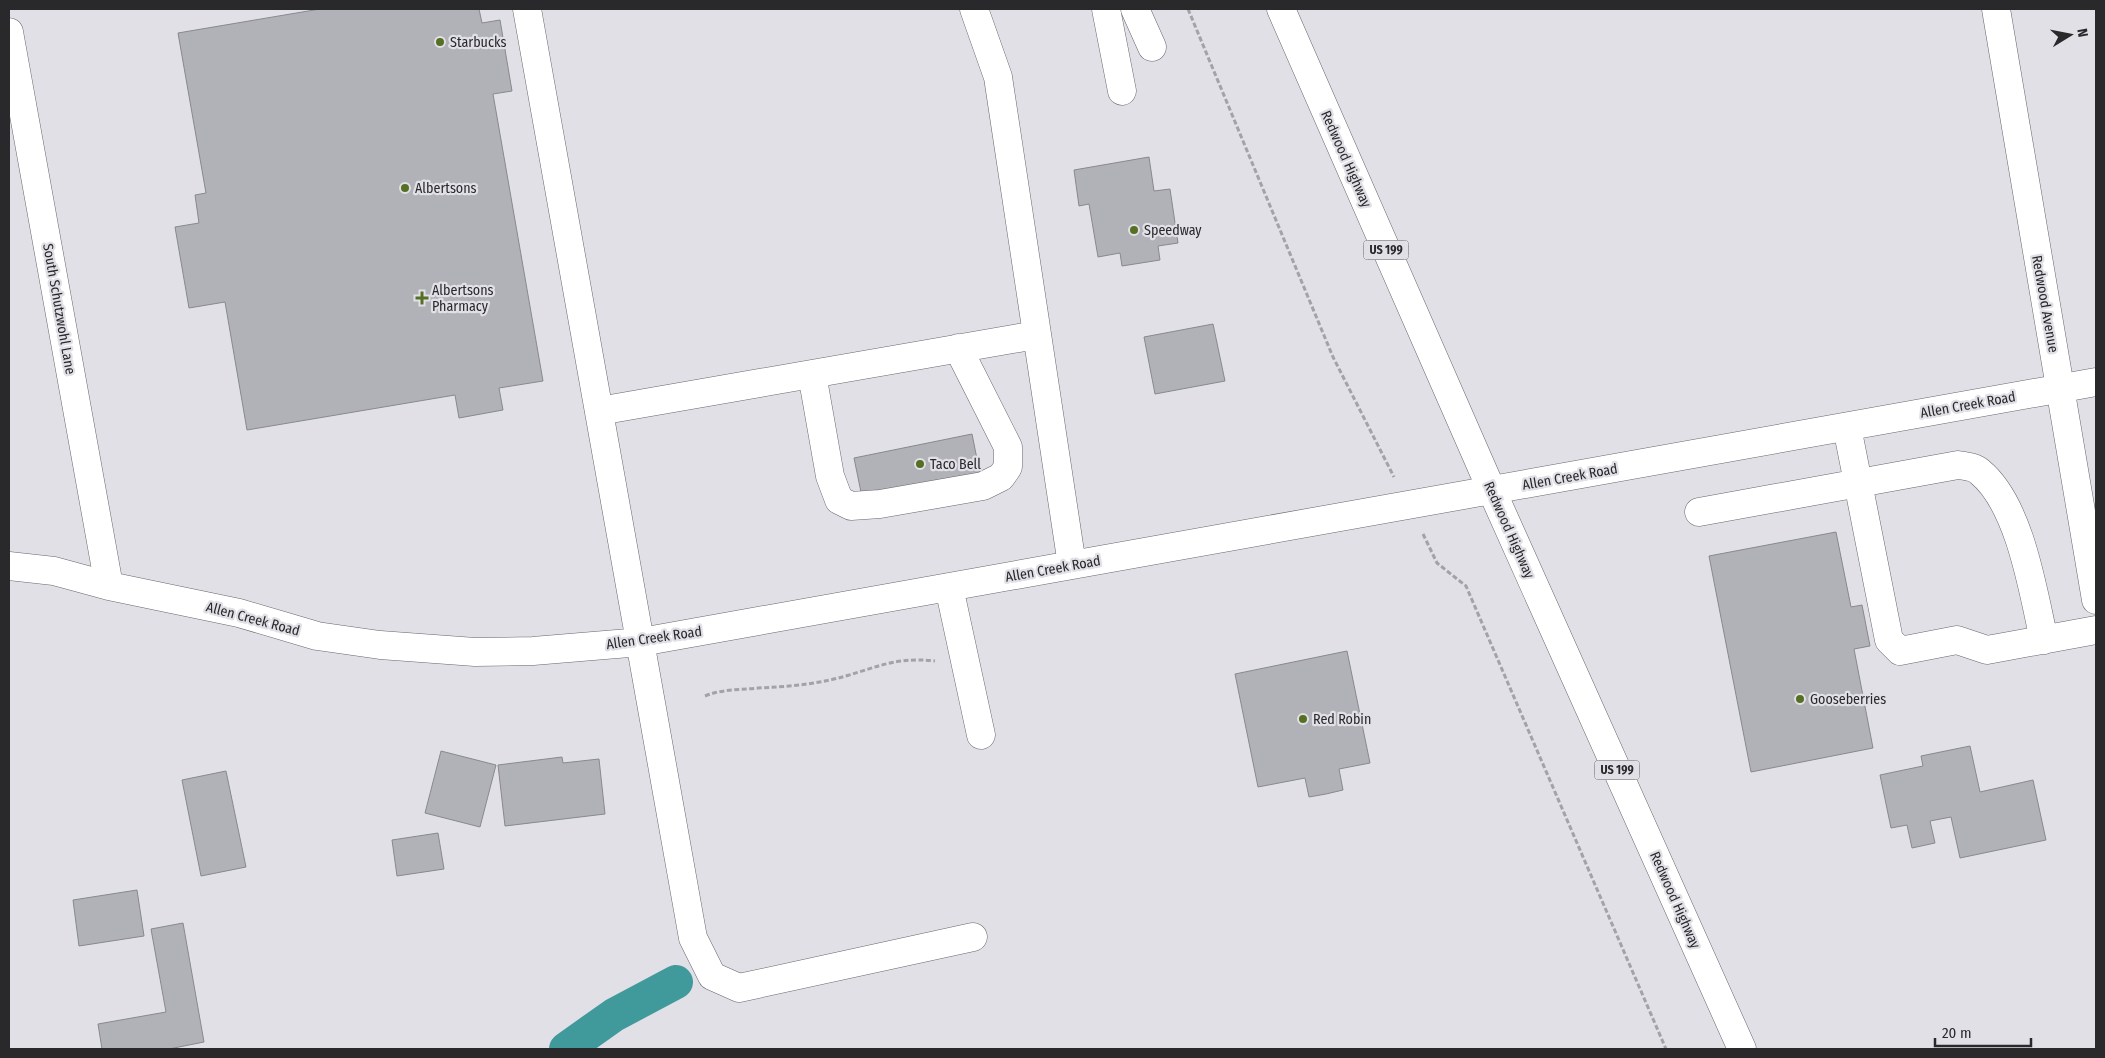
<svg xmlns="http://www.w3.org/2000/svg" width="2105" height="1058" viewBox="0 0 2105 1058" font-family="'Fira Sans Condensed',sans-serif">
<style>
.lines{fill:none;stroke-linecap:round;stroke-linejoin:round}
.canal{stroke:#40999b;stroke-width:34}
.building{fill:#b1b2b8;stroke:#88898f}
.minor-casing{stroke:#67666c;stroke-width:29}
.major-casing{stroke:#67666c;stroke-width:29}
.highway-casing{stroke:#67666c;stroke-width:29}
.path{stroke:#a2a2a7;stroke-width:3;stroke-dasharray:5 2.5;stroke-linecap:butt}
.minor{stroke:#fff;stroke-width:28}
.major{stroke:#fff;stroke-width:28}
.highway{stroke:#fff;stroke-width:28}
.poi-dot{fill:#567023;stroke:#e1e0e7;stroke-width:2}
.labels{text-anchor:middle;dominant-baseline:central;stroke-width:4.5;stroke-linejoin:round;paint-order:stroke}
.shield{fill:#e1e0e7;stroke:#606063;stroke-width:1}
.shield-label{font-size:12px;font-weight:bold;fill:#29292b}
.poi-label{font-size:14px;fill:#29292b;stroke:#e1e0e7;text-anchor:start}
.street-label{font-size:14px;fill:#29292b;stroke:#e1e0e7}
</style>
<rect width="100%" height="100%" fill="#e1e0e7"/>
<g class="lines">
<!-- canal -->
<path class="canal" d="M566,1049L614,1015L676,982"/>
</g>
<!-- building -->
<path class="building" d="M320,9H479L482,23L500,20L512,91L493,94L543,381L499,388L503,410L459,418L455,395L247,430L225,302L189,308L175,227L199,223L195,195L206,193L178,33Z
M1149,157L1154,191L1170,189L1178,243L1158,246L1160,260L1122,266L1120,253L1098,257L1089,204L1079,206L1074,170Z
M1213,324L1225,381L1155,394L1144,337Z
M972,434L980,474L862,497L854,458Z
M1836,532L1851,607L1862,605L1870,646L1854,649L1873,748L1751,772L1709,556Z
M1347,651L1370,763L1339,769L1343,790L1326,794L1309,797L1305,778L1258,787L1235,674Z
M1970,746L1980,792L2033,780L2046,840L1960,858L1951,817L1930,821L1935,843L1912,848L1907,825L1891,828L1880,775L1923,766L1921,756Z
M441,751L496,765L480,827L425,813Z
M562,757L563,763L599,759L605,814L505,826L498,765Z
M226,771L246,867L201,876L182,780Z
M438,833L444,869L397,876L392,840Z
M137,890L144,936L79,946L73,900Z
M183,923L204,1042L169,1049H102L98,1024L166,1012L151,929Z"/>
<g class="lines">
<!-- minor casing -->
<g class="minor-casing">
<path id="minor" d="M527,9L693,938L712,976L739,988L973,937
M974,9L998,77L1072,565
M1106,9L1122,91
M1135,9L1152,47
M9,32L109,586
M812,374L830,476L839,500L851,506L880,504L983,486L1001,477L1008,467V447L958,348
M599,411L1036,335
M1847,427L1889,640L1900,651L1957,640L1987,650L2096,630
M1699,512L1958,465C1965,466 1975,467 1980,472C2020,505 2033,591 2044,640
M9,566L54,571L109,586L239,613L317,636L380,645L475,652L533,651L641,642L2096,382
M949,587L981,735"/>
</g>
<!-- major casing -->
<g class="major-casing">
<path id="major" d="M1996,9L2096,600"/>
</g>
<!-- highway casing -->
<g class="highway-casing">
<path id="highway" d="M1281,9L1492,491L1742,1049"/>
</g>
<!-- path -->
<path class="path" d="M1188,9L1333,357L1394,477
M1423,534L1437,563L1466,586L1666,1049
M705,696C722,689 740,690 758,688C782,687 807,685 830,680C871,671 890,656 935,661"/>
<!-- minor -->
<use href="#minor" class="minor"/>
<!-- major -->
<use href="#major" class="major"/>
<!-- highway -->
<use href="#highway" class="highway"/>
</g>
<!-- markers -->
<g class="poi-dot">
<circle cx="440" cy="42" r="5"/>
<circle cx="405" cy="188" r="5"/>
<circle cx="1134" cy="230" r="5"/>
<path d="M419.5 290.5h5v5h5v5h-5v5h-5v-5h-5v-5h5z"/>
<circle cx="920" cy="464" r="5"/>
<circle cx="1800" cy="699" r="5"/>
<circle cx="1303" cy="719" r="5"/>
</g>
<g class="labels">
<!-- shield labels -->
<g class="shield">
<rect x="1363.5" y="240.5" width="45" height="19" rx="4"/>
<rect x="1594.5" y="760.5" width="45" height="19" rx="4"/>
</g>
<g class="shield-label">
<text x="1386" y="250">US 199</text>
<text x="1617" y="770">US 199</text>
</g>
<!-- poi labels -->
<g class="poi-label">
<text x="450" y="42">Starbucks</text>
<text x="415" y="188">Albertsons</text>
<text x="1144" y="230">Speedway</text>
<text x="432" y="290">Albertsons<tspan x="432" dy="16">Pharmacy</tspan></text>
<text x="930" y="464">Taco Bell</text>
<text x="1810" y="699">Gooseberries</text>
<text x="1313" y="719">Red Robin</text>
</g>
<!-- street labels -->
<g class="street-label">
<text transform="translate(1346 159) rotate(66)">Redwood Highway</text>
<text transform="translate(2045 304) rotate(80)">Redwood Avenue</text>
<text transform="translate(59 309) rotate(80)">South Schutzwohl Lane</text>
<text transform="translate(1968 405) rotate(-10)">Allen Creek Road</text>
<text transform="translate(1570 477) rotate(-10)">Allen Creek Road</text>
<text transform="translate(1509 530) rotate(66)">Redwood Highway</text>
<text transform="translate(1053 569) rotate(-10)">Allen Creek Road</text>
<text transform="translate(253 619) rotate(15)">Allen Creek Road</text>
<text transform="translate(654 638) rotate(-8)">Allen Creek Road</text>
<text transform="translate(1675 900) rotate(66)">Redwood Highway</text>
</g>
</g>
<!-- border -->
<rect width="2105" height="1058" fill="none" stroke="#29292b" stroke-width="20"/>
<!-- north arrow -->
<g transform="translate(2070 35) rotate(80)" stroke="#e1e0e7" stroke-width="4" paint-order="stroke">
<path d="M0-4L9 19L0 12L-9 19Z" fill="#29292b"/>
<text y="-8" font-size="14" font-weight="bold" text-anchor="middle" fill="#29292b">N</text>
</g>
<!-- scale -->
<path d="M1935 1038v8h96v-8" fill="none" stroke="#29292b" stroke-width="2.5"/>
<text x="1942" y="1038" font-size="15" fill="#29292b" stroke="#e1e0e7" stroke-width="4" paint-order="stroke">20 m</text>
</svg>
